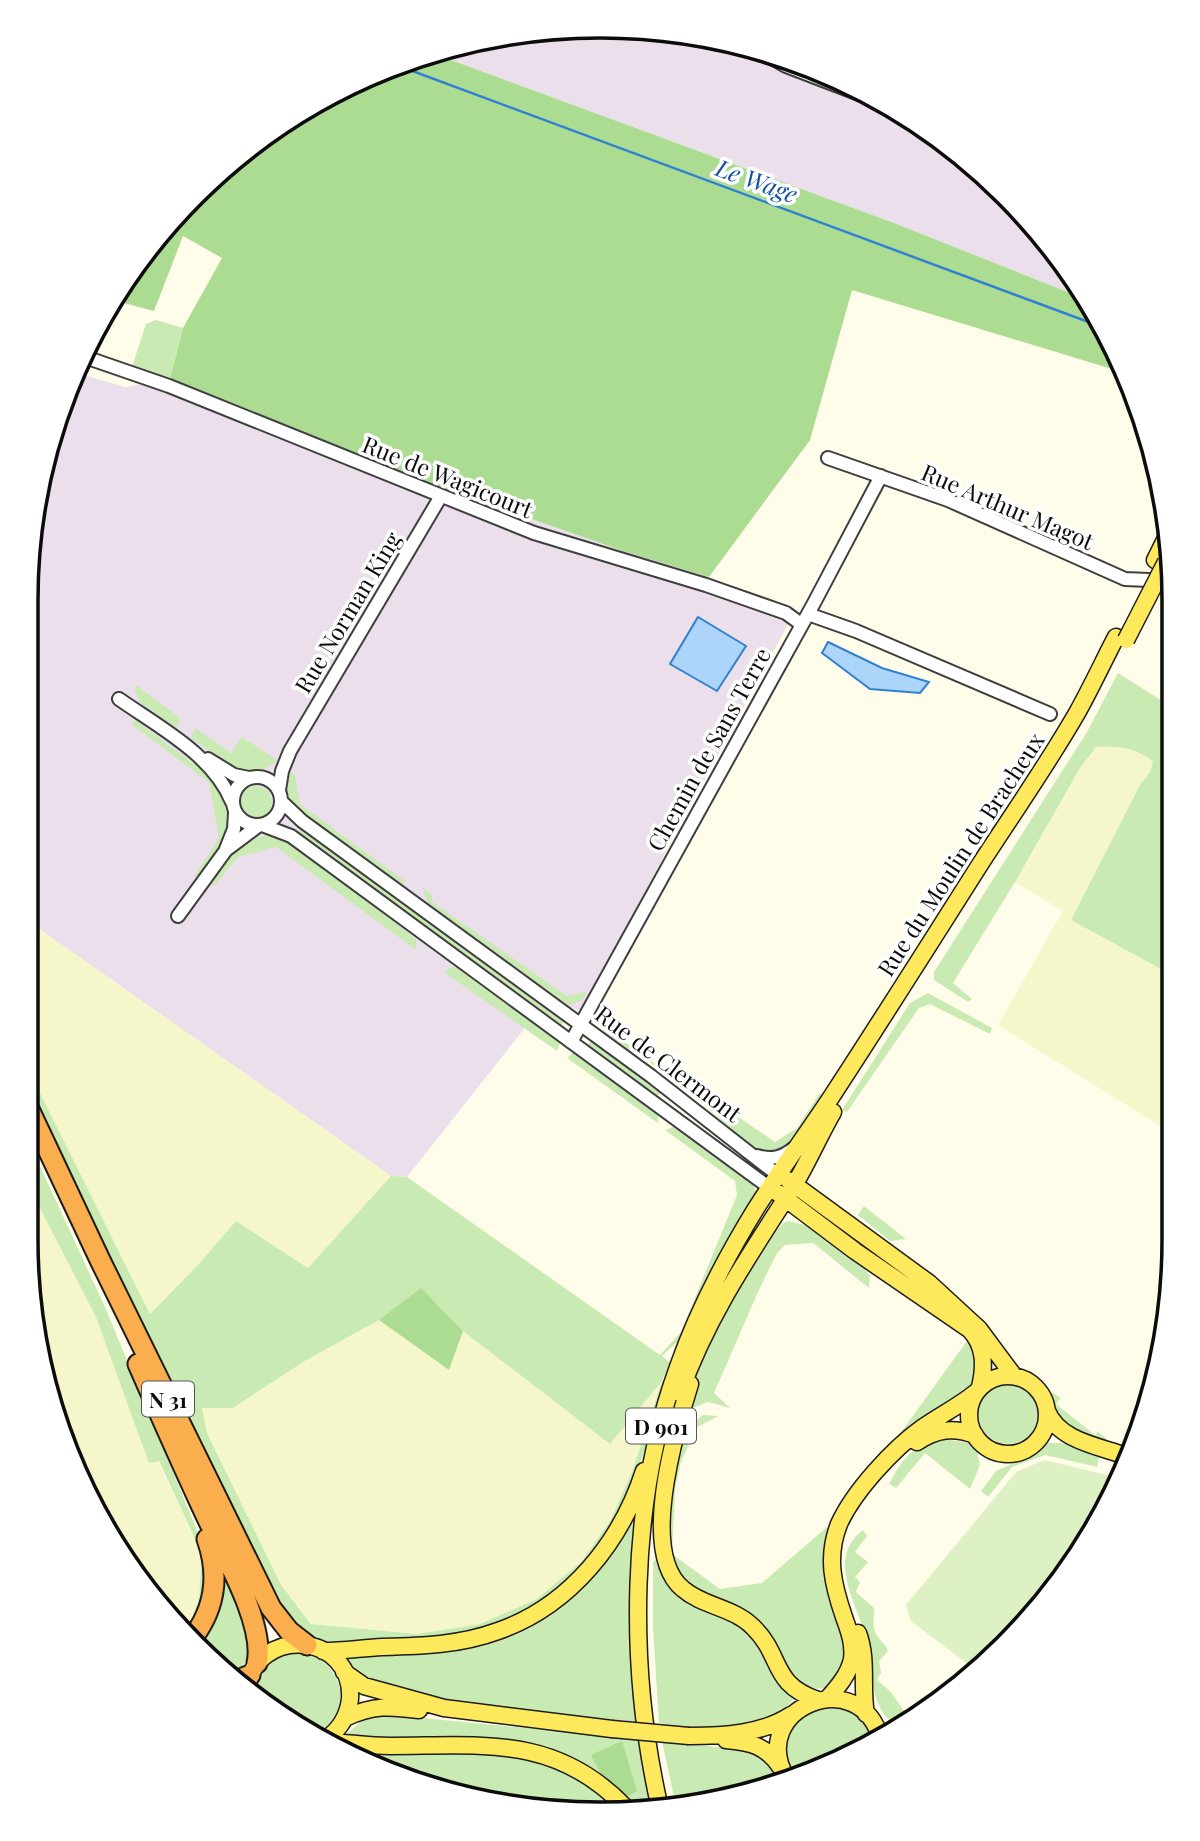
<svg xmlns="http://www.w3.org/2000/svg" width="1200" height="1841" viewBox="0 0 1200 1841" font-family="'Playfair Display',serif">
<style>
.industrial{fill:#ebdfeb}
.farmland{fill:#f5f6ca}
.green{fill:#caeab3;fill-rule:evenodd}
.forest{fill:#abdc91}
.pitch{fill:#ddf1c5}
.water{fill:#add4f9;stroke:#3181d3;stroke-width:2}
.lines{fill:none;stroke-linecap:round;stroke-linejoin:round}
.stream{stroke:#3181d3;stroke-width:2.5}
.minor-casing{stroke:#3f3f3f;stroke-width:16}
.major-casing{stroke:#1d1d1d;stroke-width:19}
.highway-casing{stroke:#1d1d1d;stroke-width:23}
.minor{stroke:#fff;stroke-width:12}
.major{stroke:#fee85b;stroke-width:16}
.highway{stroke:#fbae4d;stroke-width:19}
.major-bridge-casing{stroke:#1d1d1d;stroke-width:19;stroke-linecap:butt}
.major-bridge{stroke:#fee85b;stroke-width:16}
.labels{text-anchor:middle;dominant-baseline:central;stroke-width:7;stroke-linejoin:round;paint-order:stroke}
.shield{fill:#fff;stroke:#555;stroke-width:2}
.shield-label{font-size:21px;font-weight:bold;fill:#0c0c0c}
.street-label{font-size:23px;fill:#0c0c0c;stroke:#fff}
.water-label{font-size:24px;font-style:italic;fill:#1153a2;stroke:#fff}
.rim{fill:none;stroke:#0c0c0c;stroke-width:3.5}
</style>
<rect width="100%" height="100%" fill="#fffdea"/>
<!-- industrial -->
<path class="industrial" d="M563,27L675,31L785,57L887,103L979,169L1055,251L1085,299L894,223L432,53L452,46Z
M77,373L125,387L170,379L378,465L623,551L709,577L794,613L581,1011L567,1006L551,995L407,1177L391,1176L28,921L31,525Z"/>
<!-- farmland -->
<path class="farmland" d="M1115,745L1139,752L1153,761L1150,772L1140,785L1071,920L1170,974V1132L998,1025L1063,911L1015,882L1080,768L1096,747Z
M28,921L391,1176L308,1268L236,1221L198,1265L150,1314L27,1068Z
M27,1183L96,1317L150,1463L158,1461L202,1554L199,1598L190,1626L187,1628L123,1560L57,1425L26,1241Z
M379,1320L449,1370L463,1331L610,1444L663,1378L632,1472L610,1521L582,1561L537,1599L480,1624L417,1634L312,1624L281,1585L207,1433L201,1408H233L306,1361Z"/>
<!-- green -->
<path class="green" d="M156,320L183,328L170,379L132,367L146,324Z
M1118,673L1172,707L1170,974L1071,920L1140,785L1150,772L1153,761C1135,748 1118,745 1096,747L1080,768L1015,882L953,983L972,999L968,1002L934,980V972L1087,732Z
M136,685L180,718L178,726H174L141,703L135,692Z
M135,720L205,772L220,786L228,803L231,818L225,840L198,877L195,875L219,838L209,782L132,725Z
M195,728L231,753L242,737L278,761L257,773L240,772L191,738Z
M286,770L295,775L300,804L406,882L400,886L292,806C282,794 282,785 286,770Z
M240 802a16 16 0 1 1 32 0a16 16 0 1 1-32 0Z
M302,827L566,1019L560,1028L296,836Z
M276,835L285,838L334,873L416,940V950L276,847L238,857L214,886L210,882C232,855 237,836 276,835Z
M422,887L432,895V902L567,996L587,992L582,1000L567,1006L430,909Z
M459,966L559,1039L560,1043L557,1051L445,973L449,968Z
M928,993L992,1028L990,1034L930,1004L919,1008L847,1112L842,1110L910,1003Z
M601,1007L615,1035L685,1085L682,1089L676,1086L678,1083L636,1052L631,1053C615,1041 594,1031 601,1007Z
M593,1038L663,1090L656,1098L587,1046Z
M573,1053H577L658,1111V1123L567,1058Z
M27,1067L150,1314L198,1265L236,1221L308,1268L391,1176L407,1177L660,1355L681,1332L737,1195L735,1181L665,1130L676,1126L752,1183L756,1191L753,1205L684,1336L662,1356L671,1363L663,1378L654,1424L621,1516L578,1576L530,1608L495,1626L459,1636L336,1646L309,1637L295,1629L275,1600L27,1088ZM421,1289L463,1331L610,1444L662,1381L632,1472L610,1521L582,1561L537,1599L480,1624L417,1634L311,1624L281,1585L207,1433L202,1408H233L305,1361L379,1320Z
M820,1093L822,1095L795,1140L779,1153L758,1152L706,1107L708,1098L716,1096L714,1100L775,1142L797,1128Z
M27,1138L105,1307L206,1552L203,1607L189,1631L187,1628L190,1626L199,1598L202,1554L159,1461L149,1463L96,1317L27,1183Z
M864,1206L906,1239L890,1241L858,1215Z
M788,1221L805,1225L862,1266L870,1276L869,1288L813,1243L785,1245L777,1253L758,1292L714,1393L730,1408L708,1402L690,1409L686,1406L715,1326L756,1255L783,1223Z
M972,1334C974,1346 978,1361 976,1372C971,1399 917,1427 894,1442Z
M978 1414a30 30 0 1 1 60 0a30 30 0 1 1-60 0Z
M1053,1393L1061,1398L1056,1404L1095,1435L1098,1432L1107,1439L1106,1441C1073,1432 1056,1431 1049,1394Z
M703,1415L718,1416L696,1428L681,1462L675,1489L672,1554L720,1589L762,1583L827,1527L843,1625L846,1659L830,1688L808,1689L788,1675L770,1638L680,1581L671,1567L668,1492L676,1458L688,1427Z
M942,1439L971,1443L976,1447L980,1465L970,1489L925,1453L896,1488L889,1484C904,1456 912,1447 942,1439Z
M1047,1443H1061L1100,1452L1097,1467L1045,1455L1012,1467L988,1497L981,1491L996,1471L1033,1455Z
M632,1514L637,1517L640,1722L461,1706L368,1681L358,1675L342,1655L458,1650L474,1645L546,1612Z
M863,1530L867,1536L855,1552L868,1562L855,1577L860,1582L856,1592L874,1608C874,1616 872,1627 876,1634C880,1641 885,1643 888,1651L879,1661L881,1673L877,1680L891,1692L909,1718L901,1727C869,1714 873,1673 868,1645C861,1609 823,1560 863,1530Z
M659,1557L667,1578L744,1625L796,1696L776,1719L751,1725L706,1730L659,1723L653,1627V1562Z
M222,1570C235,1600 269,1653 232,1676L196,1638Z
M297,1652C343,1657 357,1710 317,1734L253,1698C255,1672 272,1655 297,1652Z
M831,1707C853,1709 868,1722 873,1744L794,1776C773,1741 795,1712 831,1707Z
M371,1713L641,1739L654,1804L630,1807L605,1782L555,1755L343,1737Z
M662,1741L753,1751L768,1762L778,1783L748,1795L675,1802Z
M342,1749H359L378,1754L470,1751L502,1753L549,1763L593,1785L617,1808L562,1813L381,1771Z"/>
<!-- forest -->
<path class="forest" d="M432,53L894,223L1085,299L1115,347L1125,373L852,290L810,440L709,577L623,551L378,465L170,379L183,328L222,258L183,236L154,311L120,302L118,298L169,221L251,145L347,85Z
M421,1288L463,1331L449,1370L379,1320Z
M622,1741L637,1791L623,1799L605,1782L591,1755Z"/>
<!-- pitch -->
<path class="pitch" d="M1044,1460L1120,1478L1115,1494L1031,1620L973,1668L911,1621L906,1605L1016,1472Z"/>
<!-- water -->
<path class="water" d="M698,617L746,646L717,691L670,664Z
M828,642L882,668L929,682L920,693L870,689L822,653Z"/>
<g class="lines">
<!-- stream -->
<path class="stream" d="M399,66L1102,327"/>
<!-- minor casing -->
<g class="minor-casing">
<path id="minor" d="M758,50L786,66L893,107
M82,356L169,386L534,533L706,585L786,613L801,624
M828,458L948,500L1125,579L1172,581
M808,614L856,631L1050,714
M119,699C159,727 213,755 232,802
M208,759L234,775L249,778
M233 801a24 24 0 1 1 48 0a24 24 0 1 1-48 0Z
M279,790L282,771L290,751L441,496
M281,801L302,821L651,1076L779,1176
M262,825L291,836L770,1188
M226,849L234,829L235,813
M178,916L226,850L258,826
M571,1042L814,603L881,476
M757,1156C772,1160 782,1158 794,1148"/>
</g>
<!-- major casing -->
<g class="major-casing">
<path id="major" d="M1155,560L1168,534
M788,1180L929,1283L979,1329L1014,1376
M778,1193L855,1251L970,1330C985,1346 985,1366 980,1387
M969 1415a39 39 0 1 1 78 0a39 39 0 1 1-78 0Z
M690,1384C675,1432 639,1553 683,1589C704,1607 733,1607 753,1627C783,1656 770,1684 818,1700
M680,1393C706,1319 748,1257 790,1192C806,1167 818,1138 833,1112
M1047,1411C1059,1441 1099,1446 1126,1456
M917,1442C937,1429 953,1427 975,1435
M858,1633C868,1660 861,1687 866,1714
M323,1651C343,1651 362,1648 382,1647C422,1646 460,1645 498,1631C570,1606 621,1542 644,1471
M344,1672L364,1686L444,1708L612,1729
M246,1691C256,1623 354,1633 350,1699C348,1716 339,1730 326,1739
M827,1699C838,1687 849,1674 852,1659C854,1644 849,1631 844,1617C833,1585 826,1557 839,1524C854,1491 893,1449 922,1428C939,1416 959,1406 975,1393
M345,1718C373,1705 389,1706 419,1710
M689,1736C723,1736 762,1734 791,1715
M726,1740C751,1742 767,1746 781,1768
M331,1742C350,1743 370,1746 390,1746C481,1746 555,1734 625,1807
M787,1779C745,1709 860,1661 881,1740
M659,1804C628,1666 629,1501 678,1367C697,1313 725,1259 755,1210C778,1173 804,1138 828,1102C879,1024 929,945 979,866C1012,815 1047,765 1077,713C1091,688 1103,662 1116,637"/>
</g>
<!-- highway casing -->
<g class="highway-casing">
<path id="highway" d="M27,1105L100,1260L271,1608L289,1631L307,1645
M138,1364C159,1412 180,1460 202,1507C219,1546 266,1622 257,1663
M194,1636C216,1606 219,1573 207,1539
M236,1681L250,1675"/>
</g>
<!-- minor -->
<use href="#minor" class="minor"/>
<!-- major -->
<use href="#major" class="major"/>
<!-- highway -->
<use href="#highway" class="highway"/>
<!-- major-bridge casing -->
<g class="major-bridge-casing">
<path id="major-bridge" d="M1126,640L1166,562
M612,1729L689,1736"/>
</g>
<!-- major-bridge -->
<use href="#major-bridge" class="major-bridge"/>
</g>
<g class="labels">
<!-- shield labels -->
<g class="shield">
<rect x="142" y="1381.5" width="52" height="35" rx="5"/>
<rect x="626" y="1408.5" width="70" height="35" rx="5"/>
</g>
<g class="shield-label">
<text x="168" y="1399">N 31</text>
<text x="661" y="1426">D 901</text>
</g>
<!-- street labels -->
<g class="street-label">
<text transform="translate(448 476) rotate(22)">Rue de Wagicourt</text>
<text transform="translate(1008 506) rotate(23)">Rue Arthur Magot</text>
<text transform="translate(347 612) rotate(-59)">Rue Norman King</text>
<text transform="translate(708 749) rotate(-61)">Chemin de Sans Terre</text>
<text transform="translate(960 854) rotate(-57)">Rue du Moulin de Bracheux</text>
<text transform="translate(669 1063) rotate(37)">Rue de Clermont</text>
</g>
<!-- water labels -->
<g class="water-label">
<text transform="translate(757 180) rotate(20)">Le Wage</text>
</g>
</g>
<!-- crop -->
<path d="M0 0H1200V1841H0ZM600 38H600A562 562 0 0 1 1162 600V1240A562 562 0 0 1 600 1802H600A562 562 0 0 1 38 1240V600A562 562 0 0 1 600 38Z" fill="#fff" fill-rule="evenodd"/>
<path class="rim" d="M600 38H600A562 562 0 0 1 1162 600V1240A562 562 0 0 1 600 1802H600A562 562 0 0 1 38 1240V600A562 562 0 0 1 600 38Z"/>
</svg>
